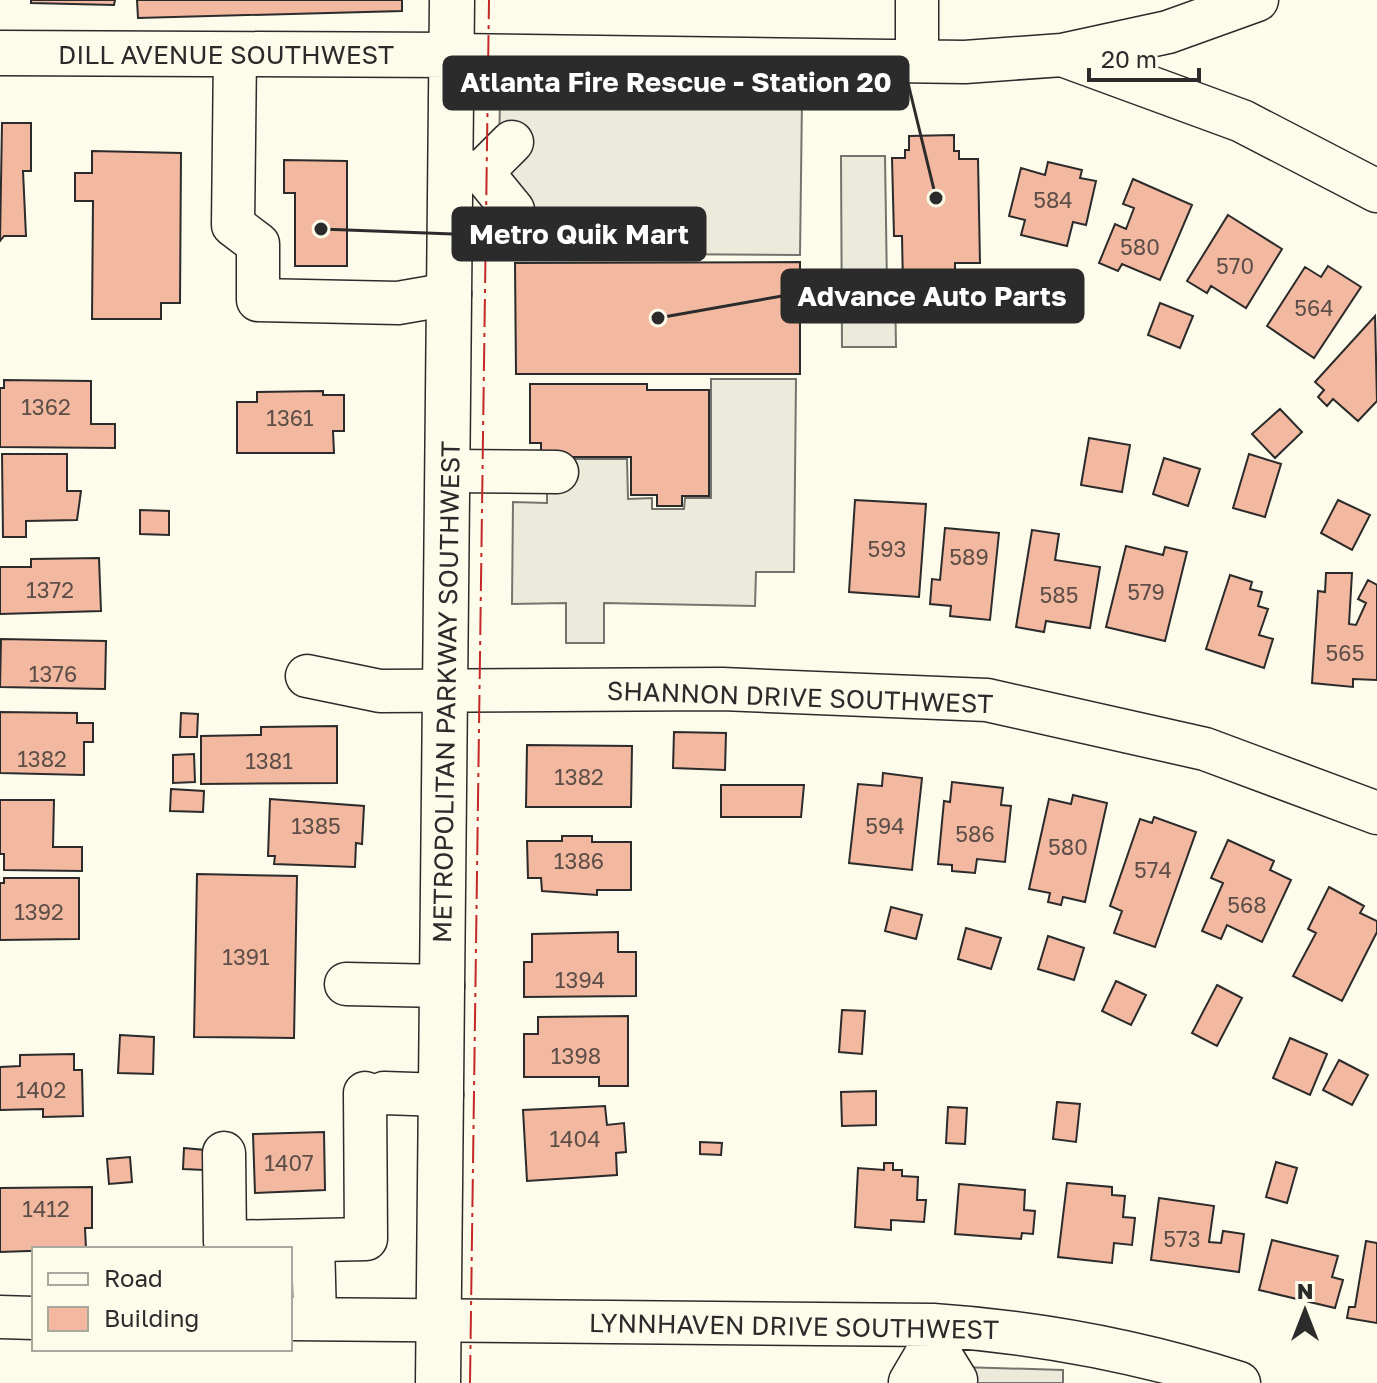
<svg xmlns="http://www.w3.org/2000/svg" width="1377" height="1383" viewBox="0 0 1377 1383" font-family="'Golos Text',sans-serif">
<style>
.parking{fill:#eceadb;stroke:#74746e;stroke-width:2}
.building{fill:#f2b8a0;stroke:#2b2b2b;stroke-width:2}
.lines{fill:none;stroke-linecap:round;stroke-linejoin:round}
.minor-casing{stroke:#2b2b2b;stroke-width:45}
.major-casing{stroke:#2b2b2b;stroke-width:47}
.minor{stroke:#fdfbea;stroke-width:42}
.major{stroke:#fdfbea;stroke-width:44}
.power{stroke:#c62828;stroke-width:2;stroke-dasharray:28 6 4 6;stroke-linecap:butt}
.labels{text-anchor:middle;dominant-baseline:central;stroke-width:6;stroke-linejoin:round;paint-order:stroke}
.number-label{font-size:22px;fill:#5d4e48}
.street-label{font-size:26px;fill:#2b2b2b;stroke:#fdfbea}
.leader{fill:none;stroke:#2b2b2b;stroke-width:3}
.callout-dot{fill:#2b2b2b;stroke:#fdfbea;stroke-width:3}
.callout{fill:#2b2b2b;stroke:#2b2b2b;stroke-width:3}
.callout-label{font-size:28px;text-anchor:middle;font-weight:bold;fill:#fff}
</style>
<rect width="100%" height="100%" fill="#fdfbea"/>
<!-- parking -->
<path class="parking" d="M500,99H802L800,255L497,253Z
M841,156H885L887,287H895L896,347H842Z
M711,379H796L794,572H756L755,606L604,603V643H566V603L512,604L513,502L547,503V459H627L628,499L652,498V509H684L685,498H711Z
M895,1365L1063,1370V1383H895Z"/>
<!-- building -->
<path class="building" d="M31,0H115L114,5L31,3Z
M137,0H402V11L138,18Z
M2,123H31V171H23L26,236H4L0,241Z
M954,135V151H959V159H978L980,263H955V286L903,287L902,236H894L892,158H905V150H909V136Z
M92,151L181,153L180,303H161V319H92L93,201H75V173H92Z
M284,160L347,161V266H295V193H284Z
M1048,162L1082,170L1080,178L1096,181L1086,225L1073,222L1067,246L1021,235L1025,220L1009,216L1021,168L1045,175Z
M1133,179L1192,205L1160,280L1122,264L1118,271L1099,263L1115,224L1126,229L1134,208L1123,204Z
M1228,215L1282,249L1246,308L1211,286L1207,293L1187,281Z
M800,262V374H516L515,263Z
M1328,266L1361,287L1314,358L1267,326L1305,267L1321,277Z
M1160,303L1193,316L1180,348L1148,335Z
M1375,316L1377,401L1358,421L1333,399L1327,406L1318,397L1324,390L1315,382Z
M4,380L91,381V424H115V448L0,447V388H4Z
M530,384H647V390H709V496H682V506H657V495H631V457H541V443H530Z
M323,391V395H344V431H333L334,453H237V402H257V392Z
M1280,409L1302,432L1275,458L1252,434Z
M1089,438L1130,445L1122,492L1081,485Z
M2,454H67V491H81L77,520L26,521V537H3Z
M1249,454L1281,464L1265,517L1233,508Z
M1164,458L1200,469L1188,506L1153,494Z
M855,500L926,504L919,597L849,592Z
M1338,500L1370,515L1352,550L1321,533Z
M140,510L169,511V535L140,534Z
M945,528L999,533L990,620L950,616L951,606L930,604L932,579L940,580Z
M1032,530L1059,534L1055,560L1100,567L1090,628L1046,621L1044,632L1016,627Z
M1126,546L1163,555L1165,547L1187,552L1165,641L1106,627Z
M99,558L101,611L0,614V567H31V559Z
M1326,573H1352L1349,624L1356,625L1366,603L1358,599L1368,580L1377,585V680L1353,679V687L1312,683L1318,591L1325,592Z
M1230,575L1252,582L1250,589L1262,592L1258,606L1268,609L1259,635L1273,639L1264,668L1206,649Z
M1,639L106,641L105,689L0,687Z
M0,712L77,713V723H93V742H84V775L0,773Z
M181,713L198,714L197,737H180Z
M337,726V783L201,784V736L261,735V727Z
M674,732L726,733L725,770L673,768Z
M527,745L632,746L631,807H526Z
M194,754L195,782L173,783V755Z
M883,773L922,778L912,870L849,863L858,784L882,786Z
M952,782L1003,788L1001,805L1011,806L1005,862L977,859L975,873L952,871V865L938,864L944,801L950,802Z
M721,785H804L801,817H721Z
M171,789L204,791L203,812L170,811Z
M1073,795L1107,803L1085,902L1063,897L1061,905L1048,902L1050,893L1029,889L1049,799L1071,804Z
M270,799L364,806L362,844L356,843L355,867L274,864L275,856H268Z
M0,800H54L53,847H82V871L4,870V854H0Z
M1154,817L1196,832L1155,947L1114,933L1122,911L1110,906L1140,819L1152,823Z
M562,836H592V842H631V890H597V895L542,891L541,878H528L527,841H562Z
M1228,840L1274,861L1270,870L1291,880L1262,942L1227,925L1221,939L1202,931L1223,883L1211,878Z
M197,874L297,876L294,1038L194,1037Z
M4,878H79V939L0,940V883H4Z
M1329,887L1364,906L1360,913L1377,921V932L1342,1001L1293,976L1316,933L1308,929Z
M891,907L922,915L916,939L885,931Z
M966,928L1001,938L991,969L958,959Z
M618,932V952H636V996L524,997V962H532V934Z
M1048,936L1084,948L1074,980L1038,969Z
M1116,981L1146,995L1131,1025L1102,1011Z
M1217,985L1242,998L1217,1046L1192,1033Z
M842,1010L865,1011L862,1054L839,1052Z
M628,1016V1086H599V1077H524V1034H538V1017Z
M120,1035L154,1037L153,1074L118,1073Z
M1290,1038L1327,1054L1310,1095L1273,1078Z
M74,1054V1070H82L83,1116L43,1117V1109L0,1110V1067L20,1066V1055Z
M1339,1060L1368,1075L1352,1105L1323,1090Z
M876,1091V1125L842,1126L841,1092Z
M1057,1102L1080,1104L1076,1142L1053,1139Z
M605,1106L607,1125L624,1123L626,1152L616,1153L617,1175L527,1181L523,1110Z
M948,1107L967,1108L965,1144L946,1143Z
M324,1132L325,1190L255,1193L253,1134Z
M700,1142L722,1143L721,1155L700,1154Z
M184,1148L205,1150L204,1170L183,1169Z
M130,1157L132,1182L109,1184L107,1159Z
M1276,1162L1297,1168L1287,1203L1266,1197Z
M884,1163H893V1170H902V1176L918,1177L917,1200H926L924,1222L891,1220V1230L855,1227L858,1168L884,1170Z
M1067,1183L1112,1187V1195L1125,1196L1123,1217L1135,1218L1132,1245L1114,1243L1112,1263L1058,1257Z
M959,1184L1025,1190L1024,1210L1035,1211L1033,1234L1022,1233L1021,1239L955,1234Z
M92,1187V1228H85L86,1249L0,1252V1188Z
M1159,1198L1214,1206L1209,1242L1221,1243L1223,1231L1244,1234L1239,1272L1151,1260Z
M1272,1240L1338,1256L1332,1277L1343,1280L1335,1308L1259,1290Z
M1366,1241L1377,1243V1323L1347,1318L1349,1307H1355Z"/>
<g class="lines">
<!-- minor casing -->
<g class="minor-casing">
<path id="minor" d="M917,0V61
M235,54L233,225L258,244V300L398,303L450,294
M452,55L965,62L1062,55L1168,32L1257,0
M1062,55L1242,121L1377,191
M452,171L482,172L512,142
M482,172L513,210
M448,471L557,472
M307,676L380,691L722,689L987,700L1205,749L1377,813
M346,984L443,986
M384,1093L442,1095
M224,1153L225,1242L366,1239L365,1093
M313,1241L315,1319
M0,1317L34,1318
M290,1319L933,1325C1037,1332 1139,1351 1239,1383
M933,1343L956,1380
M910,1382L933,1343V1325"/>
</g>
<!-- major casing -->
<g class="major-casing">
<path id="major" d="M0,53L452,55
M438,1383L452,0"/>
</g>
<!-- minor -->
<use href="#minor" class="minor"/>
<!-- major -->
<use href="#major" class="major"/>
<!-- power -->
<path class="power" d="M470,1383L489,0"/>
</g>
<g class="labels">
<!-- number labels -->
<g class="number-label">
<text x="1053" y="199">584</text>
<text x="1140" y="246">580</text>
<text x="1235" y="265">570</text>
<text x="1314" y="307">564</text>
<text x="46" y="406">1362</text>
<text x="290" y="417">1361</text>
<text x="887" y="548">593</text>
<text x="969" y="556">589</text>
<text x="50" y="589">1372</text>
<text x="1146" y="591">579</text>
<text x="1059" y="594">585</text>
<text x="1345" y="652">565</text>
<text x="53" y="673">1376</text>
<text x="42" y="758">1382</text>
<text x="269" y="760">1381</text>
<text x="579" y="776">1382</text>
<text x="316" y="825">1385</text>
<text x="885" y="825">594</text>
<text x="975" y="833">586</text>
<text x="1068" y="846">580</text>
<text x="579" y="860">1386</text>
<text x="1153" y="869">574</text>
<text x="1247" y="904">568</text>
<text x="39" y="911">1392</text>
<text x="246" y="956">1391</text>
<text x="580" y="979">1394</text>
<text x="576" y="1055">1398</text>
<text x="41" y="1089">1402</text>
<text x="575" y="1138">1404</text>
<text x="289" y="1162">1407</text>
<text x="46" y="1208">1412</text>
<text x="1182" y="1238">573</text>
</g>
<!-- street labels -->
<g class="street-label">
<text x="226" y="54">DILL AVENUE SOUTHWEST</text>
<text transform="translate(446 692) rotate(-89)">METROPOLITAN PARKWAY SOUTHWEST</text>
<text transform="translate(800 697) rotate(2)">SHANNON DRIVE SOUTHWEST</text>
<text transform="translate(794 1326) rotate(1)">LYNNHAVEN DRIVE SOUTHWEST</text>
</g>
</g>
<!-- callouts -->
<path class="leader" d="M936 198L908 83M321 229L453 234M658 318L782 296"/>
<g class="callout-dot">
<circle cx="936" cy="198" r="8"/>
<circle cx="321" cy="229" r="8"/>
<circle cx="658" cy="318" r="8"/>
</g>
<g class="callout">
<rect x="444" y="57" width="464" height="52" rx="8"/>
<rect x="453" y="208" width="252" height="52" rx="8"/>
<rect x="782" y="270" width="301" height="52" rx="8"/>
</g>
<g class="callout-label">
<text x="676" y="92">Atlanta Fire Rescue - Station 20</text>
<text x="579" y="244">Metro Quik Mart</text>
<text x="932" y="306">Advance Auto Parts</text>
</g>
<!-- legend -->
<rect x="32" y="1247" width="260" height="104" fill="#fdfbea" stroke="#a9a89e" stroke-width="2"/>
<rect x="48" y="1273" width="40" height="12" fill="#fdfbea" stroke="#a9a89e" stroke-width="2"/>
<text x="104" y="1287" font-size="24" fill="#2b2b2b">Road</text>
<rect x="48" y="1307" width="40" height="24" fill="#f2b8a0" stroke="#a9a89e" stroke-width="2"/>
<text x="104" y="1327" font-size="24" fill="#2b2b2b">Building</text>
<!-- north arrow -->
<g transform="translate(1305 1311)" stroke="#fdfbea" stroke-width="6" paint-order="stroke">
<path d="M0-6L14 30L0 20L-14 30Z" fill="#2b2b2b"/>
<text y="-12" font-size="22" font-weight="bold" text-anchor="middle" fill="#2b2b2b">N</text>
</g>
<!-- scale -->
<path d="M1089 68v12h110v-12" fill="none" stroke="#2b2b2b" stroke-width="4"/>
<text x="1101" y="68" font-size="24" fill="#2b2b2b" stroke="#fdfbea" stroke-width="6" paint-order="stroke">20 m</text>
</svg>
